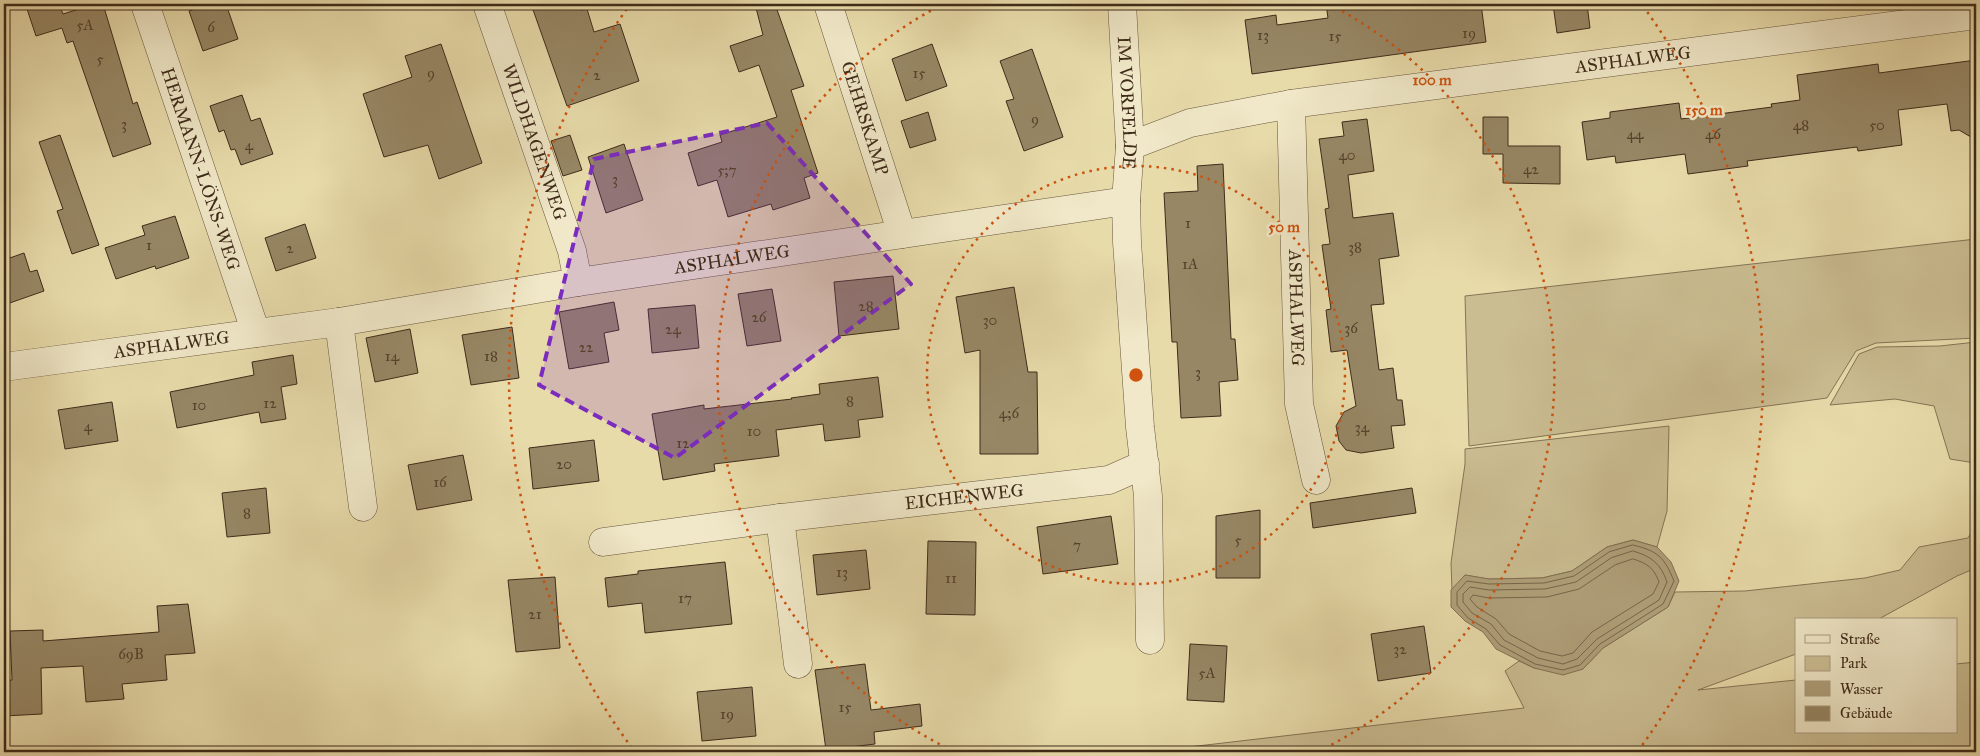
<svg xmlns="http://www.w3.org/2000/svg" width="1980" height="756" viewBox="0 0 1980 756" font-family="'IM FELL Great Primer',serif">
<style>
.green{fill:#cbbd92;stroke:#857456}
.water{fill:#af9f79;stroke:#827153}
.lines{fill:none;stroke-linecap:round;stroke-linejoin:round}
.shore{stroke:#77654a;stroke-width:1}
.building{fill:#978765;stroke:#3f2b1a}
.minor-casing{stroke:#69573e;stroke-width:29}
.minor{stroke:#f0e8c8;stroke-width:28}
.marked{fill:#7b2cbf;fill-opacity:0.2;stroke:#7b2cbf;stroke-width:4;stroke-dasharray:10 6;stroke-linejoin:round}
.ring{fill:none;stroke:#cf520e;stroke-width:2.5;stroke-dasharray:2.5 5}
.labels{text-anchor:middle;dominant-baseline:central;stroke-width:5;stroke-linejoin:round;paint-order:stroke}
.number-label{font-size:15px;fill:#55422d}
.street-label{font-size:18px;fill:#3f2b1a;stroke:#f0e8c8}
.centre{fill:#cf520e;stroke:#f0e8c8;stroke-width:2.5}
.ring-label{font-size:15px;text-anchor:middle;font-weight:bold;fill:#cf520e;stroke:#f0e8c8;stroke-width:5;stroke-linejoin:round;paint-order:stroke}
</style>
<rect width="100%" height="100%" fill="#e8dbaa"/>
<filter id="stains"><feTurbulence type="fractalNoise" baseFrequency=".004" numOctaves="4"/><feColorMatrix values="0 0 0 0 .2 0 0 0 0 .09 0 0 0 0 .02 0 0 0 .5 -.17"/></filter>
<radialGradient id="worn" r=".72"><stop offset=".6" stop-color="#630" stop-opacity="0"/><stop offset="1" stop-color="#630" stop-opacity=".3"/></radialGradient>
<!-- green -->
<path class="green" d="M1976,239V338L1876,343L1856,351L1827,398L1469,446L1465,296Z
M1976,342V465L1975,463L1950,459L1934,406L1895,399L1830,405L1859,354L1877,347L1940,346Z
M1669,426L1667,511L1657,547L1633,540L1607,547L1572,571L1542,578L1488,579L1465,575L1452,591L1451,563L1465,464V449Z
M1976,525V568L1957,576L1877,620H1796V654L1698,690L1796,680V732H1956V664L1976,662V752H1146L1524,708L1505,671L1519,661L1534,668L1583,669L1603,648L1668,607L1675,592L1745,591L1865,578L1900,570L1919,547L1968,538Z"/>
<!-- water -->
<path class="water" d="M1633,540L1657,547L1671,562L1679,581L1668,607L1603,648L1583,669L1563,675L1534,668L1496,649L1483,632L1465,621L1451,607V590L1465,575L1489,579L1542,578L1572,571L1607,547Z"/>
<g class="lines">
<!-- shore -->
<path class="shore" d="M1633,545C1658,551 1664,557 1674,581L1663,604L1600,644L1580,665L1563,670L1535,664L1500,645L1486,629L1468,618L1457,605V592L1467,581L1489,584L1544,583L1574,576L1609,552Z
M1633,551C1651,556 1661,564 1667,582L1659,600L1597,639L1577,659L1563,664L1538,658L1504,640L1491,624L1472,613L1463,602V594L1470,587L1489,590L1545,589L1576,582L1611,558Z
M1633,559C1647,563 1654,568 1659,582L1653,594L1592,632L1573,653L1562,656L1540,651L1509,634L1496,619L1477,607L1470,599L1473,595L1489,598L1547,597L1579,589L1615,565Z"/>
</g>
<!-- building -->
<path class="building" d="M43,4H59L63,14L95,4H103L133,104L137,102L151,144L113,157L73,41L67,43L62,28L36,36L27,9Z
M211,4H226L238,39L203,51L189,11Z
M531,4H579L581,10L587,9L594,32L620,24L639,81L567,106Z
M755,4H775L804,86L791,90L818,173L804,178L810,198L773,210L771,204L728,217L717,180L698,186L688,153L722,142L720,135L777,117L759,65L739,72L730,46L763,35Z
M1326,4H1481L1486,42L1252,74L1245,20L1276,15L1277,25L1328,18Z
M1553,4H1587L1590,28L1557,33Z
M441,44L482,163L439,179L428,145L384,157L363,94L412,77L405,56Z
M932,44L947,86L906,101L892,59Z
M1032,49L1063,137L1024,151L1006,101L1014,99L1000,61Z
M1976,60V140L1959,130L1951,131L1947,104L1898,110L1902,145L1858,151L1857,147L1747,161L1748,166L1688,174L1685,154L1616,163L1615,156L1587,160L1582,122L1610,118V112L1679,103L1681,119L1772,107L1771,104L1800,100L1797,75L1878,64L1879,73Z
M242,95L251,121L260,118L273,154L241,165L235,149L231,150L224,130L219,132L210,106Z
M928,112L936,140L910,148L901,121Z
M1483,117H1508V146H1560V184L1503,183V154H1483Z
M1367,119L1374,171L1348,175L1353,218L1393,213L1399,256L1379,259L1384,304L1371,305L1379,370L1393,368L1397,400H1402L1405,425L1391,426L1394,448L1361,453L1346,450L1339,441L1336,426L1344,412L1356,406L1347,350L1331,352L1326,310L1331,309L1322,245L1330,244L1325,209L1329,208L1319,139L1344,136L1342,122Z
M60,135L99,245L72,254L57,211L63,209L39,142Z
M570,135L582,170L563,176L551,141Z
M624,144L643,200L606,213L588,157Z
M1223,164L1231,339H1235L1238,380L1219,382L1221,416L1181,418L1177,342H1172L1164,193L1198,191L1197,166Z
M175,216L189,258L156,269L155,266L116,279L105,248L145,235L142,226Z
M305,224L316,258L276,271L265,238Z
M24,253L30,272L37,270L44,291L4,305V260Z
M893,276L899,329L839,336L834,282Z
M1014,287L1028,372H1037L1038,454H980V350L965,353L956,297Z
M772,289L781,341L747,346L738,294Z
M614,302L619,330L604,333L609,362L569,369L559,312Z
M695,305L699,348L652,353L648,309Z
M512,327L519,378L471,385L462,335Z
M410,329L418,373L375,382L366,338Z
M293,355L297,384L281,387L286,419L261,423L259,412L177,428L170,392L254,375L252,362Z
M878,377L883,417L858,420L860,437L825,441L823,424L776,430L779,456L714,464L715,471L663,480L652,414L704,405V409L792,399L791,398L820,394L819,384Z
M112,402L118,441L65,449L58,410Z
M594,440L599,481L533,489L529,448Z
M463,455L472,500L417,510L408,465Z
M266,488L270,533L227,537L222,493Z
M1412,488L1416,513L1313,528L1310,503Z
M1260,510V578H1216V516Z
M1111,516L1118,564L1043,574L1037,527Z
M928,541L976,542L975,615L926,614Z
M866,550L870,589L817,595L813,555Z
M725,562L732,624L645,633L642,603L608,607L605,578L638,574V571Z
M555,577L560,648L516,652L508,580Z
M188,604L195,653L165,655L167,680L122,684L124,699L86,702L83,666L41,668L42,714L4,716V681L12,680L10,631L43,630V641L159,632L157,606Z
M1424,626L1431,673L1378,681L1371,634Z
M1190,644L1227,646L1224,702L1187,700Z
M865,664L871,710L920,704L922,726L874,732L875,744L826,750L815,670Z
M752,687L756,736L702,741L697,692Z"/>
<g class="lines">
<!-- minor casing -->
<g class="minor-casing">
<g id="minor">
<path id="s1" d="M145,4L256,333"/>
<path id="s2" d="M487,4L572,251L578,282"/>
<path id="s3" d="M828,4L902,234"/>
<path id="s4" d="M1122,4L1130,146L1126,201L1127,242L1140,427L1148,496L1150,640"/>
<path id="s5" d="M1291,104L1299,404L1316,480"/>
<path id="s6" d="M1130,146L1190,123L1291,104L1976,15"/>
<path d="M339,322L363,507"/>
<path id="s7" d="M4,367L339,322L578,282L1126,201"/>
<path d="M780,518L798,664"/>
<path id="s8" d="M603,542L780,518L1109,480L1145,464"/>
</g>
</g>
<!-- minor -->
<use href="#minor" class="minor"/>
</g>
<!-- marked area -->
<path class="marked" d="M767,123L911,284L675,458L539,385L594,159Z"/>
<!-- distance rings -->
<g class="ring">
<circle cx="1136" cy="375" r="209"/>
<path d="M953 751A418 418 0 0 1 943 4M1329 4A418 418 0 0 1 1319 751"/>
<path d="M632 748A627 627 0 0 1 629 6M1643 6A627 627 0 0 1 1640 748"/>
</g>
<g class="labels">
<!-- number labels -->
<g class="number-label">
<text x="85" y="25">5A</text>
<text x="211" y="27">6</text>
<text x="1469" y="33">19</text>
<text x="1263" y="35">13</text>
<text x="1335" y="36">15</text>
<text x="100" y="59">5</text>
<text x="431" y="73">9</text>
<text x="919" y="73">15</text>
<text x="597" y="75">2</text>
<text x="1035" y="119">9</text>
<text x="124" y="124">3</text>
<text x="1801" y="125">48</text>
<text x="1877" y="125">50</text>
<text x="1635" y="134">44</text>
<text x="1713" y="134">46</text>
<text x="249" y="145">4</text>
<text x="1347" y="155">40</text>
<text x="1531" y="169">42</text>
<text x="727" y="170">5;7</text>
<text x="615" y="179">3</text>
<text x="1188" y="223">1</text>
<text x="149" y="245">1</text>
<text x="1355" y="247">38</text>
<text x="290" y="248">2</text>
<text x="1190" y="264">1A</text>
<text x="866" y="306">28</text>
<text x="759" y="317">26</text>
<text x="990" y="320">30</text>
<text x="1351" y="328">36</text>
<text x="673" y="329">24</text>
<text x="586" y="347">22</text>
<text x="392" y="356">14</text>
<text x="491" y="356">18</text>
<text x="1198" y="372">3</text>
<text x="850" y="401">8</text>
<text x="270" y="403">12</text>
<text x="199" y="405">10</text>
<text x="1009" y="413">4;6</text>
<text x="88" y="426">4</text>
<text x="1362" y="427">34</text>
<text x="754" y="431">10</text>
<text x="683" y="443">12</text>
<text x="564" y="464">20</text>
<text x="440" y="482">16</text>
<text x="247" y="513">8</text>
<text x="1238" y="540">5</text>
<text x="1077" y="545">7</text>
<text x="842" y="572">13</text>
<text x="951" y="578">11</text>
<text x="685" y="598">17</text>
<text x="535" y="614">21</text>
<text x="1400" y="649">32</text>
<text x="131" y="654">69B</text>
<text x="1207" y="673">5A</text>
<text x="845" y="707">15</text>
<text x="727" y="714">19</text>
</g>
<!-- street labels -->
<g class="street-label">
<text stroke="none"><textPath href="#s6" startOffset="512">ASPHALWEG</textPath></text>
<text stroke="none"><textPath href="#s4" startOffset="99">IM VORFELDE</textPath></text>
<text stroke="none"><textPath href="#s3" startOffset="120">GEHRSKAMP</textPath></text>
<text stroke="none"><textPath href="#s2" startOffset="146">WILDHAGENWEG</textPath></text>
<text stroke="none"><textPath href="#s1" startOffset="174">HERMANN-LÖNS-WEG</textPath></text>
<text stroke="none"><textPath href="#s7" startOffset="736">ASPHALWEG</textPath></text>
<text stroke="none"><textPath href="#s5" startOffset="204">ASPHALWEG</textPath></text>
<text stroke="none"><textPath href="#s7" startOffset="169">ASPHALWEG</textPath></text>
<text stroke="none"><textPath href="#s8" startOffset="364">EICHENWEG</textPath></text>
</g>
</g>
<circle cx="1136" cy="375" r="8" class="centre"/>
<g class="ring-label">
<text x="1432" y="85">100 m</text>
<text x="1704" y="115">150 m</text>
<text x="1284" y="232">50 m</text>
</g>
<!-- margin -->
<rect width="1980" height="756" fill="none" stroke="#e8dbaa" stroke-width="20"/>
<rect x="5" y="5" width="1970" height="746" fill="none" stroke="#3f2b1a" stroke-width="2.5"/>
<rect x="10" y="10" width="1960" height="736" fill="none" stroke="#3f2b1a"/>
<!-- legend -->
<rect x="1795" y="618" width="162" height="115" fill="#f0e8c8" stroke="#a99c82"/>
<rect x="1805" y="635" width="25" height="8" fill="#f0e8c8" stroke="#a99c82"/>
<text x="1840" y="644" font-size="15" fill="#3f2b1a">Straße</text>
<rect x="1805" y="656" width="25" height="15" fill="#cbbd92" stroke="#a99c82"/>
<text x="1840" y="668" font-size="15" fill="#3f2b1a">Park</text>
<rect x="1805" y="681" width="25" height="15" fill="#af9f79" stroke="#a99c82"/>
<text x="1840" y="694" font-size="15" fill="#3f2b1a">Wasser</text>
<rect x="1805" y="706" width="25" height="15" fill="#978765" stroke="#a99c82"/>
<text x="1840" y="718" font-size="15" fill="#3f2b1a">Gebäude</text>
<rect width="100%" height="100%" filter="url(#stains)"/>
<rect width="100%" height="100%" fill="url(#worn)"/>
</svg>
